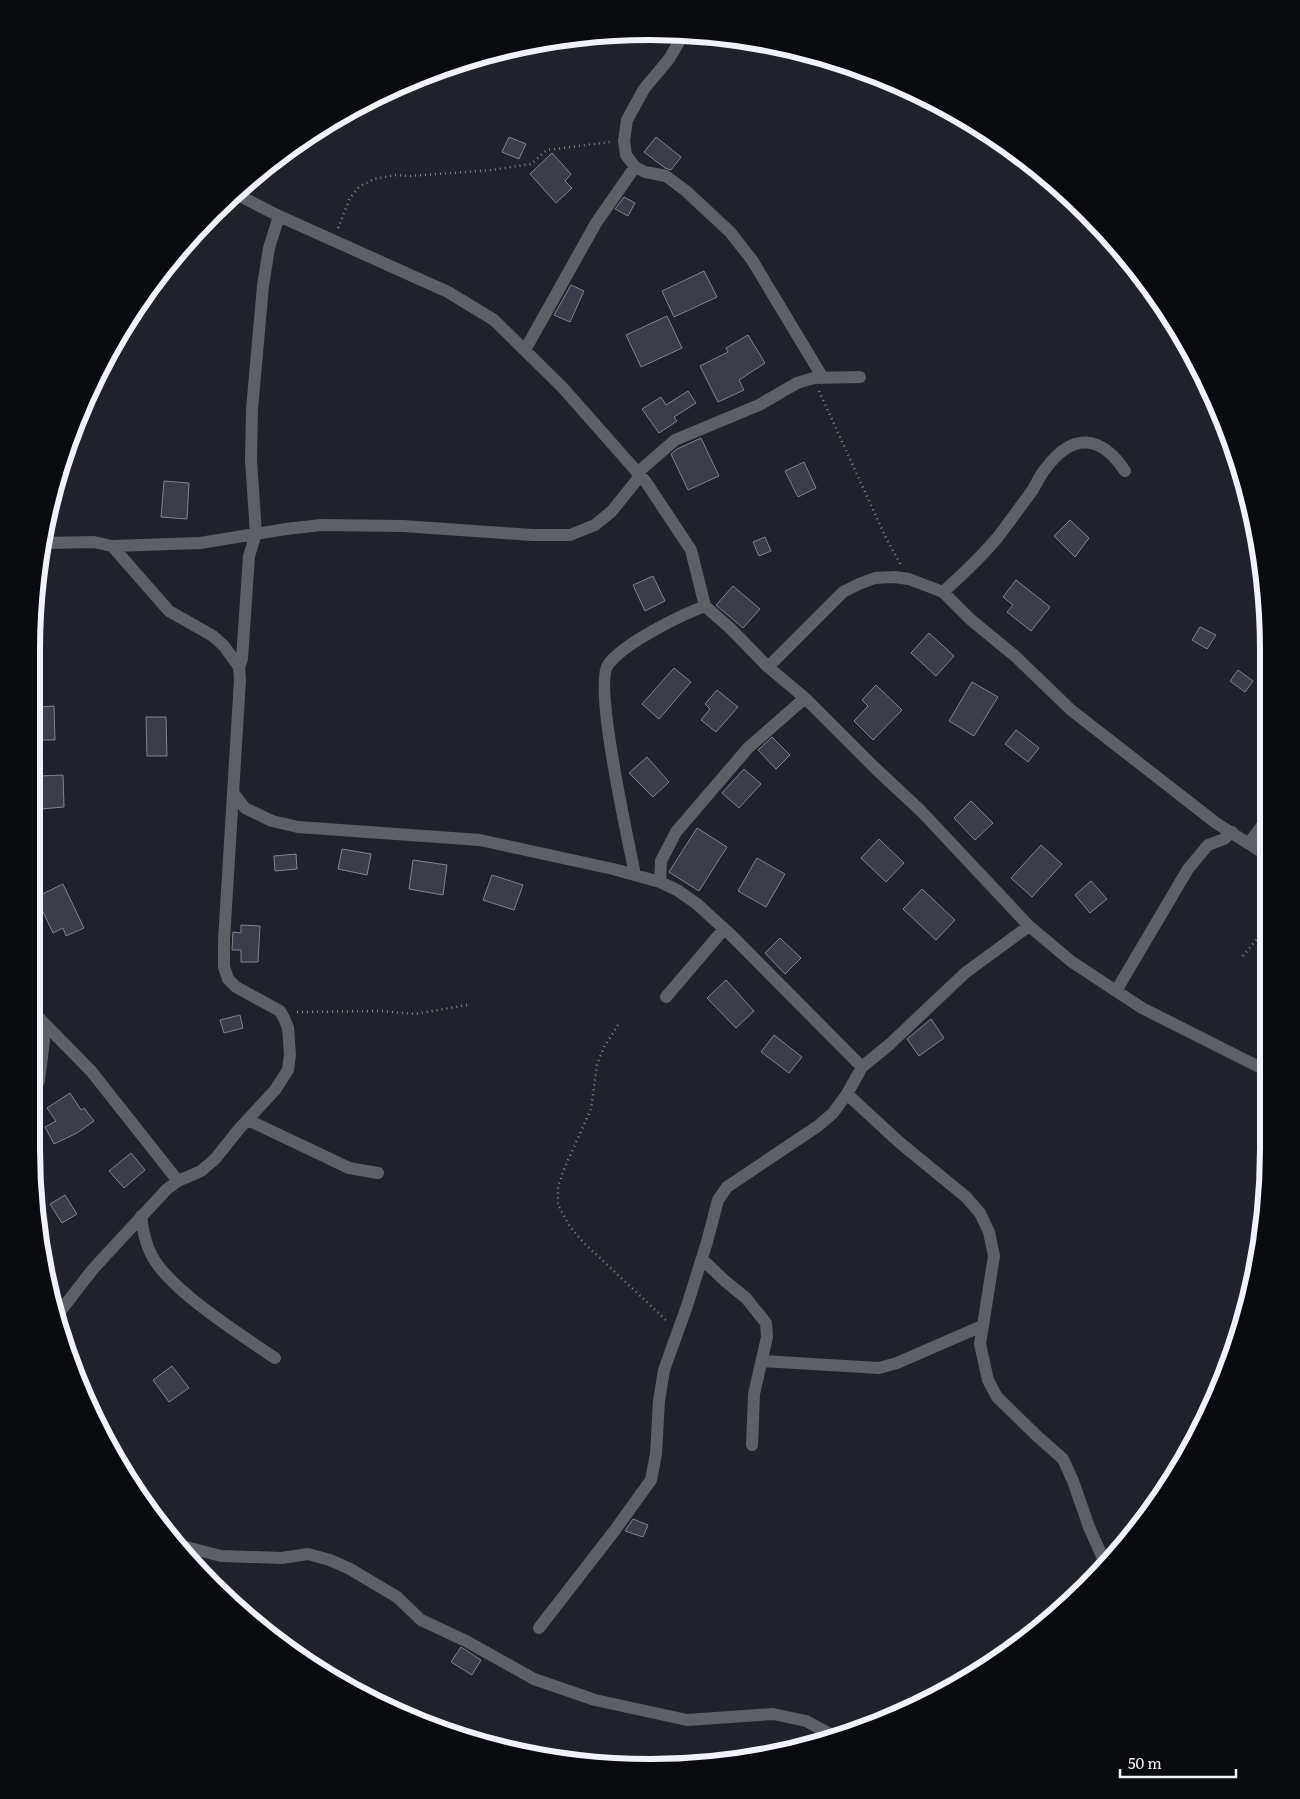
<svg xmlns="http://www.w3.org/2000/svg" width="1300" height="1799" viewBox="0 0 1300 1799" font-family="Literata,serif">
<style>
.building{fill:#3c3d49;stroke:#818390}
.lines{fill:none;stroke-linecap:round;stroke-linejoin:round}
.path{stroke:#84858e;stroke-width:2.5;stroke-dasharray:1 4;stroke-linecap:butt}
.minor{stroke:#5f6066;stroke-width:12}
.rim{fill:none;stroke:#f1f2f9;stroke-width:6}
</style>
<rect width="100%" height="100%" fill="#20212b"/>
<!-- building -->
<path class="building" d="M509,137L526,144L519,159L502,152Z
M656,137L681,157L671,170L665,168L644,152Z
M552,153L571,174L565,181L572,188L556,203L530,174Z
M624,197L635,203L628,216L615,209Z
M704,271L717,297L674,317L662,291Z
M571,285L584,291L570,322L554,315Z
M667,316L682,348L641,367L626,335Z
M748,335L765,363L739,380L744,390L718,402L700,366L728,352L726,348Z
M688,391L696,403L674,417L677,421L659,433L642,409L661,397L666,405Z
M701,438L719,476L688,490L671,454L677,449Z
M804,462L816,488L798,497L785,471Z
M164,481L189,483L187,519L161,517Z
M1070,520L1089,538L1075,557L1054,536Z
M765,537L771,551L759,556L753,542Z
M653,576L665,601L645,611L633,585Z
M1016,580L1050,607L1031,631L1007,612L1013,605L1003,597Z
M733,586L760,609L743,628L716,605Z
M1200,627L1216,635L1207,649L1192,640Z
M929,633L954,656L936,676L911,653Z
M674,668L691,682L659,719L642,704Z
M1238,670L1253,681L1245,692L1230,681Z
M972,682L998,697L974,736L949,721Z
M876,685L902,710L873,740L854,721L868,706L862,700Z
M717,690L738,707L716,732L701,720L710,709L705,704Z
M54,706L55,740H41V707Z
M146,717H166L167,756H147Z
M1016,730L1039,748L1028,762L1005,744Z
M772,737L790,755L776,769L758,750Z
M647,757L669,782L653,797L629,773Z
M744,769L761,784L739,808L722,793Z
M63,775L64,807L41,809L39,776Z
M971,801L993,823L975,840L954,818Z
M697,828L727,847L699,891L669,872Z
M879,839L904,863L886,882L861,858Z
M1041,845L1062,864L1032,897L1011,878Z
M342,849L371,854L367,875L338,869Z
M296,854L297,869L275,871L274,856Z
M757,858L785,874L766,907L738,891Z
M413,860L447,865L443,895L409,889Z
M492,875L523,885L514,910L483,900Z
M1091,881L1107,899L1090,913L1075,895Z
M63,884L84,928L66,936L63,928L53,933L36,897Z
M922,889L955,920L936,940L903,909Z
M241,925L260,926L258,962H241V950H232L233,932L241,933Z
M780,938L801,958L785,974L765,953Z
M726,980L754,1011L736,1028L707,998Z
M240,1015L243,1028L224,1033L220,1020Z
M931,1019L944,1038L919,1056L907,1039Z
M774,1035L802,1057L789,1073L761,1052Z
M70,1093L81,1110L84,1108L94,1121L77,1133L54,1144L45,1127L56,1121L47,1108Z
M131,1153L145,1170L124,1188L109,1171Z
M65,1195L77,1214L62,1223L50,1204Z
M172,1366L189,1388L169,1402L153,1380Z
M633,1519L648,1525L643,1537L625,1531Z
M461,1647L481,1660L472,1675L451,1662Z"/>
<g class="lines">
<!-- path -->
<path class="path" d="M338,228L350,198L359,187L374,179L396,175L410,176L492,170L531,164L547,150L610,142
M819,391L886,538L901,565
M1243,956L1266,928
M297,1012L381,1011L415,1014L467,1005
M618,1025L604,1047L597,1065L591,1109L565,1167L558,1186V1205L570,1227L584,1243L667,1321"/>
<!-- minor -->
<path class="minor" d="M683,35L669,59L644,89L627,120L624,141L626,155L635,167L645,172L666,176L686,191L730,232L752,260L823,378
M236,194L279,216L448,292L494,320L563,388L646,482L691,550L705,606L730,628L768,667L805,698L875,768L921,811L1029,926L1072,962L1142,1008L1267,1071
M525,350L596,223L635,167
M637,473L675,440L759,405L797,383L814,378L860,377
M45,543L94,542L112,546L169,611L213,636L224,646L239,667L240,680L224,940V967L228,979L236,987L280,1011L284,1018L288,1028L290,1054L288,1070L275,1090L239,1129L215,1159L201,1171L178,1181L167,1189L93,1269L55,1318
M112,546L200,543L286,529L321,525L403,526L532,535H570L595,525L612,511L640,476
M943,592C962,575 981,557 998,537C1009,522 1021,506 1032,491C1037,483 1040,475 1046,468C1073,432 1101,435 1125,471
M239,667L242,659L249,556L256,534L251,460L252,409L263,286L269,248L279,216
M768,667L843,592L859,584L875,578L894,577L909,579L943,592L970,619L1015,656L1071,710L1216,823L1265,854
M234,794L245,808L272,821L298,827L480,840L613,869L660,882L677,890L697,904L732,936L862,1067
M1249,843L1265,822
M635,875C629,843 593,685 608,665C622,644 681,615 705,606
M660,882L661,861L676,832L748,748L805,698
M1116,991L1188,869L1208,845L1224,839L1232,832
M666,997L724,929
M38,1017L91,1071L178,1181
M31,1091L39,1081L44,1040L31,994
M847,1094L899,1142L966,1197L980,1213L989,1232L994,1256L980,1344L988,1380L997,1397L1037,1436L1063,1459L1073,1481L1089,1527L1106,1565
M248,1120L349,1168L378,1173
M141,1216C143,1230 145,1243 152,1256C171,1291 241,1335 275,1358
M702,1259L725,1281L746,1298L766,1323L767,1337L754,1394L752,1445
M762,1361L879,1368L897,1363L982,1326
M182,1546L221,1556L282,1558L308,1554L330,1560L350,1569L397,1597L421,1620L466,1641L534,1679L595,1700L687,1720L773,1714L806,1721L832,1735
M539,1628L615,1530L651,1480L656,1454L659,1401L664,1370L687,1306L707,1242L718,1200L727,1187L818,1126L833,1113L847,1094L862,1067L890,1044L965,973L1029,926"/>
</g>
<!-- crop -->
<path d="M0 0H1300V1799H0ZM650 40H650A610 610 0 0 1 1260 650V1149A610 610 0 0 1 650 1759H650A610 610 0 0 1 40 1149V650A610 610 0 0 1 650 40Z" fill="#0a0b0f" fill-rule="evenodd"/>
<path class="rim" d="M650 40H650A610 610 0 0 1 1260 650V1149A610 610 0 0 1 650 1759H650A610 610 0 0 1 40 1149V650A610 610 0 0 1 650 40Z"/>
<!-- scale -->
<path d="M1120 1769v8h116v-8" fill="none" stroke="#f1f2f9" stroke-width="2.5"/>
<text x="1128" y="1769" font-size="15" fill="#f1f2f9" stroke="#0a0b0f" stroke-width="4" paint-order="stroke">50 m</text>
</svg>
